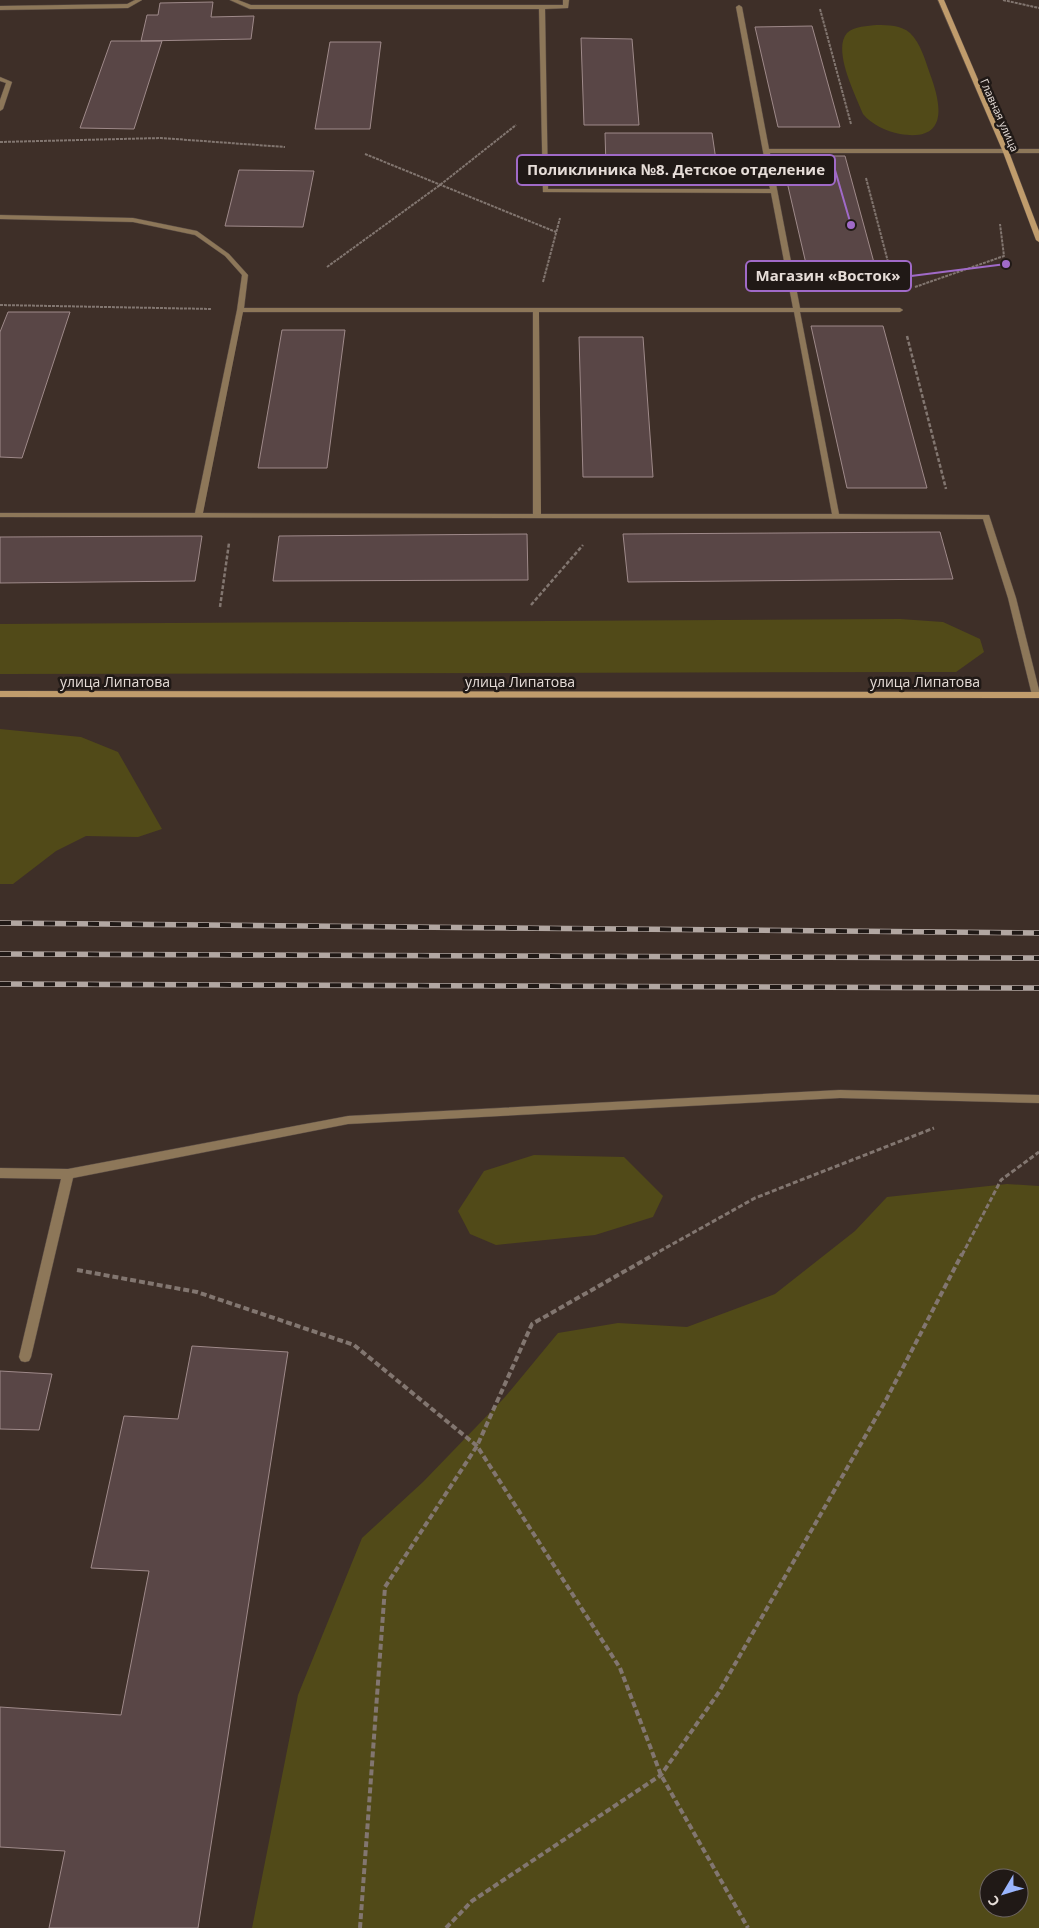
<svg xmlns="http://www.w3.org/2000/svg" width="1039" height="1928" viewBox="0 0 1039 1928" font-family="'Open Sans',sans-serif">
<style>
.green{fill:#514a18;fill-rule:evenodd}
.building{fill:#594646;stroke:#9f8a8a}
.lines{fill:none;stroke-linecap:round;stroke-linejoin:round}
.lane-casing{stroke:#594b44;stroke-width:1}
.secondary-casing{stroke:#594b44;stroke-width:1}
.path-far3{stroke:#827670;stroke-width:2;stroke-dasharray:3 1;stroke-linecap:butt}
.path-far2{stroke:#827670;stroke-width:2.5;stroke-dasharray:4 2;stroke-linecap:butt}
.path-far1{stroke:#827670;stroke-width:3;stroke-dasharray:5 2.5;stroke-linecap:butt}
.path{stroke:#827670;stroke-width:4;stroke-dasharray:6 3;stroke-linecap:butt}
.lane{fill:#8d7759;fill-rule:evenodd}
.secondary{fill:#c09c6c;fill-rule:evenodd}
.rail-casing{stroke:#b2a7a2;stroke-width:5.5}
.rail{stroke:#201916;stroke-width:4;stroke-dasharray:11;stroke-linecap:butt}
.labels{text-anchor:middle;dominant-baseline:central;stroke-width:5;stroke-linejoin:round;paint-order:stroke}
.far-street-label{font-size:11px;fill:#e6ddd8;stroke:#201916}
.street-label{font-size:14px;fill:#e6ddd8;stroke:#201916}
.leader{fill:none;stroke:#a06ac8;stroke-width:2}
.callout-dot{fill:#a06ac8;stroke:#201916;stroke-width:2}
.callout{fill:#201916;stroke:#a06ac8;stroke-width:2}
.callout-label{font-size:15px;text-anchor:middle;font-weight:bold;fill:#e6ddd8}
</style>
<rect width="100%" height="100%" fill="#3e2f28"/>
<!-- green -->
<path class="green" d="M877,25C888,25 901,25 910,33C921,44 925,60 930,74C942,106 948,142 900,134C886,131 872,125 863,114C856,96 832,50 847,33C854,26 868,26 877,25Z
M900,619L943,622L980,639L984,652L956,672H935L0,674V624Z
M0,729L81,737L118,752L162,829L138,837L86,836L56,851L13,884H0Z
M534,1155L624,1157L663,1196L653,1217L595,1235L496,1245L470,1234L458,1211L484,1171Z
M1007,1184L1039,1186V1928H252L298,1695L362,1538L423,1482L505,1397L558,1333L618,1323L687,1327L775,1294L855,1231L887,1197ZM989,1878H1019V1908H989Z"/>
<!-- building -->
<path class="building" d="M213,2L211,17L254,16L251,39L141,41L147,15H158L160,3Z
M812,26L840,127H778L755,27Z
M581,38L632,39L639,125H584Z
M111,41H162L134,129L80,128Z
M330,42H381L370,129H315Z
M605,133H712L717,167H606Z
M781,156H845L879,281H810Z
M239,170L314,171L303,227L225,226Z
M8,312H70L22,458L0,457V332Z
M811,326H883L927,488H847Z
M282,330H345L327,468H258Z
M579,337H643L653,477H583Z
M940,532L953,579L628,582L623,534Z
M527,534L528,580L273,581L279,536Z
M202,536L195,581L0,583V537Z
M192,1346L288,1352L198,1928H49L65,1851L0,1847V1707L121,1715L149,1571L91,1568L124,1416L178,1419Z
M0,1371L52,1374L39,1430L0,1429Z"/>
<g class="lines">
<!-- lane casing -->
<g class="lane-casing">
<path id="lane" d="M135,0H142L128,8L0,10V6L127,4Z
M230,0H238L251,5H563V0H569L568,8L545,9L548,189H770L736,7L739,5L742,7L769,149H1039V153H770L800,308H900L903,310L900,312H800L839,514L989,515L1016,598L1039,690V697H1033L1032,695L1008,598L983,519L0,517V513H195L237,310L242,275L225,256L195,235L133,222L0,219V215L133,218L197,231L229,254L248,275L244,308H793L771,193L543,192L539,9H250ZM243,312H533V514L203,513ZM539,312H794L832,514H541Z
M0,77L12,82L3,109L0,111V100L6,83L0,81Z
M840,1090L1039,1095V1103L840,1098L348,1124L73,1178L31,1357L29,1361L25,1362L21,1361L19,1357L61,1179L0,1178V1168L68,1169L348,1116Z"/>
</g>
<!-- secondary casing -->
<g class="secondary-casing">
<path id="secondary" d="M938,0H944L1009,152L1039,231V242L1036,240L1003,152Z
M0,691L1039,692V698L0,697Z"/>
</g>
<!-- path-far3 -->
<path class="path-far3" d="M1003,0L1039,8
M820,9L851,124
M0,142L161,138L285,147
M365,154L556,232
M866,178L893,281
M327,267L440,185L516,125
M543,282L560,218
M915,287L1004,256L1000,224
M0,305L212,309"/>
<!-- path-far2 -->
<path class="path-far2" d="M907,336L946,489
M531,605L583,545
M220,607L229,543"/>
<!-- path-far1 -->
<path class="path-far1" d="M653,1255L755,1198L934,1128
M962,1255L1001,1180L1039,1152"/>
<!-- path -->
<path class="path" d="M77,1270L197,1292L354,1345L477,1446L620,1668L661,1775L748,1928
M360,1928L385,1587L477,1446L532,1324L655,1254
M446,1928L472,1901L661,1775L719,1692L886,1400L962,1254"/>
<!-- lane -->
<use href="#lane" class="lane"/>
<!-- secondary -->
<use href="#secondary" class="secondary"/>
<!-- rail casing -->
<g class="rail-casing">
<path id="rail" d="M0,923L1039,933
M0,954L1039,958
M0,984L1039,988"/>
</g>
<!-- rail -->
<use href="#rail" class="rail"/>
</g>
<g class="labels">
<!-- far-street labels -->
<g class="far-street-label">
<text transform="translate(1000 115) rotate(66)">Главная улица</text>
</g>
<!-- street labels -->
<g class="street-label">
<text x="115" y="681">улица Липатова</text>
<text x="520" y="681">улица Липатова</text>
<text x="925" y="681">улица Липатова</text>
</g>
</g>
<!-- callouts -->
<path class="leader" d="M851 225L835 170M1006 264L911 276"/>
<g class="callout-dot">
<circle cx="851" cy="225" r="5"/>
<circle cx="1006" cy="264" r="5"/>
</g>
<g class="callout">
<rect x="517" y="155" width="318" height="30" rx="5"/>
<rect x="746" y="261" width="165" height="30" rx="5"/>
</g>
<g class="callout-label">
<text x="676" y="175">Поликлиника №8. Детское отделение</text>
<text x="828" y="281">Магазин «Восток»</text>
</g>
<!-- north arrow -->
<g transform="translate(1004 1893) rotate(232)"><circle r="24" fill="#201916" stroke="#6f6764"/>
<path d="M0-4L9 19L0 12L-9 19Z" fill="#9ab5fd"/>
<text y="-8" font-size="14" font-weight="bold" text-anchor="middle" fill="#e6ddd8">С</text>
</g>
</svg>
